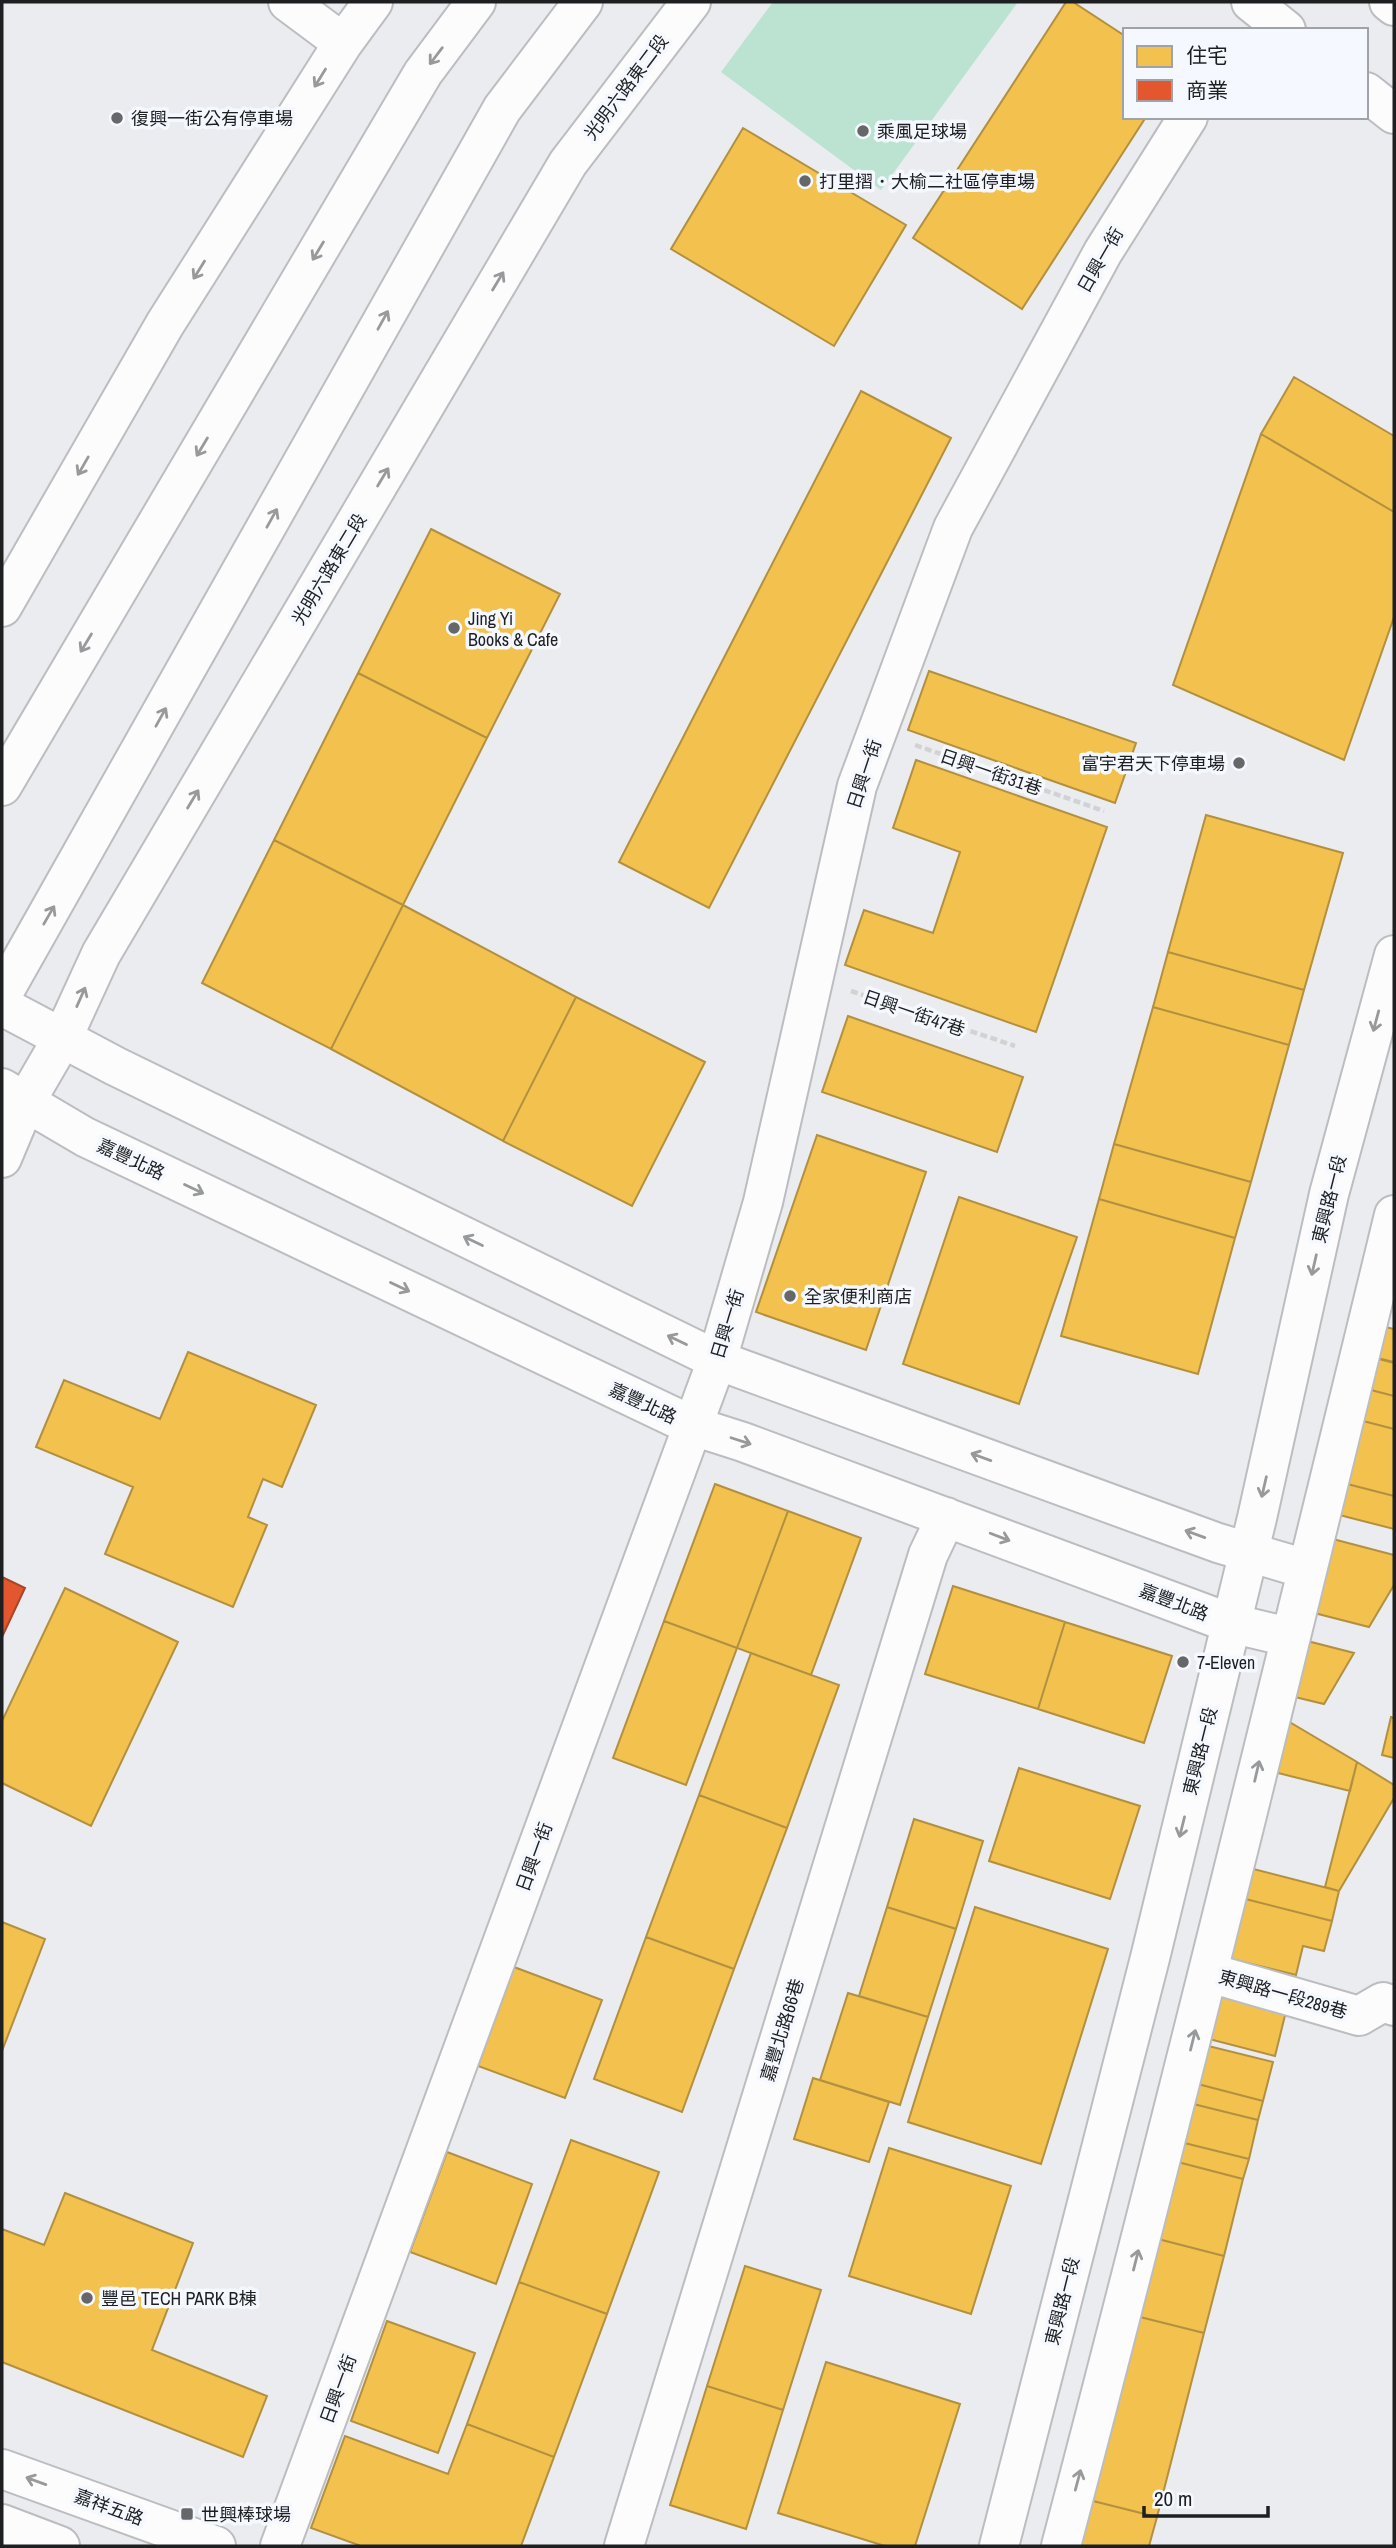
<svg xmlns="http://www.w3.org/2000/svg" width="1396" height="2548" viewBox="0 0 1396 2548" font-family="'Archivo Narrow','Noto Sans TC',sans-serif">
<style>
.green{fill:#bce3d2}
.homes{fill:#f2c14e;stroke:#b29040;stroke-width:2}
.shops{fill:#e4572e;stroke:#a8462a;stroke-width:2}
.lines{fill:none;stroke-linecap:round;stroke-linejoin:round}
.minor-casing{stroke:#bcbdc0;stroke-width:42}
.major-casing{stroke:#bcbdc0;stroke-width:42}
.path{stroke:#d2d2d3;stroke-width:4.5;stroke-dasharray:7 3.5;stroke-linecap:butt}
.minor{stroke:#fcfcfd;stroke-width:38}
.major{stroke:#fcfcfd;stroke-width:38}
.oneway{stroke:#98999a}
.poi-dot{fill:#656769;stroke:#f5f9ff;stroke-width:2.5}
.labels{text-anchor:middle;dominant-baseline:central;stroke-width:7;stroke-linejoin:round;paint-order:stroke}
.street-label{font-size:18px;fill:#1d1f21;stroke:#f5f9ff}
.poi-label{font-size:18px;fill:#1d1f21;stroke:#f5f9ff;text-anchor:start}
</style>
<rect width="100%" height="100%" fill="#eaecef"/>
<!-- green -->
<path class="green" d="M773,2H1018L881,190L721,72Z"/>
<!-- homes -->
<path class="homes" d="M1066,2H1073L1125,36V117H1146L1022,309L913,238Z
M743,128L906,225L834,346L671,249Z
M1294,377L1394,436V512L1261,434Z
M861,391L951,438L709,908L619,862Z
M1261,434L1394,512V617L1344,760L1173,685Z
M431,529L560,594L487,738L358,673Z
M929,671L1136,743L1115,803L908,730Z
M358,673L487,738L403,905L274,840Z
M916,760L1107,827L1036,1032L845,965L864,910L933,933L960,852L893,828Z
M1206,815L1343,853L1304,990L1168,952Z
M274,840L403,905L331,1049L202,983Z
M403,905L576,997L503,1141L331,1049Z
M1168,952L1304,990L1289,1045L1153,1007Z
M576,997L705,1062L632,1206L503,1141Z
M1153,1007L1289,1045L1251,1182L1114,1144Z
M848,1016L1023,1077L997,1152L822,1092Z
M817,1135L926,1172L866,1350L756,1312Z
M1114,1144L1251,1182L1235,1238L1099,1199Z
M959,1197L1077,1237L1019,1404L903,1364Z
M1099,1199L1235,1238L1198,1374L1061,1336Z
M1360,1321L1394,1329V1363L1352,1352Z
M188,1352L316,1405L282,1487L263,1479L248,1517L267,1525L233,1607L105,1554L133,1487L36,1447L64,1380L160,1419Z
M1352,1352L1394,1362V1396L1344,1383Z
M1344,1383L1394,1396V1429L1336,1414Z
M1336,1414L1394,1429V1496L1320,1477Z
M1320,1477L1394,1496V1529L1312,1508Z
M715,1484L788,1511L737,1648L664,1621Z
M788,1511L861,1538L811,1675L737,1648Z
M1306,1532L1394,1555V1585L1369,1627L1287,1606Z
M953,1586L1065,1622L1038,1709L925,1674Z
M65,1588L178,1642L91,1826L2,1783V1721Z
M664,1621L737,1648L686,1785L613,1758Z
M1065,1622L1172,1656L1144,1743L1038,1709Z
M1280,1634L1354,1653L1324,1704L1266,1690Z
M751,1653L839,1685L787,1828L699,1795Z
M1276,1714L1357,1762L1350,1791L1262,1769Z
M1391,1717L1394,1718V1758L1382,1755Z
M1357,1762L1394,1785V1798L1339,1891L1325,1887Z
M1019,1768L1140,1806L1110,1899L989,1861Z
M699,1795L787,1828L734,1969L646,1937Z
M914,1819L983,1841L956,1929L887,1907Z
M1222,1861L1339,1891L1332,1921L1214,1891Z
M1214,1891L1332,1921L1324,1951L1303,1946L1296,1975L1199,1951Z
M887,1907L956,1929L928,2017L859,1996Z
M975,1907L1108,1949L1041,2164L908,2122Z
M2,1922L45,1939L2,2051Z
M646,1937L734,1969L682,2112L594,2079Z
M1196,1962L1292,1987L1275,2056L1178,2031Z
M514,1967L602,2000L565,2098L478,2066Z
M848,1993L928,2017L900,2105L820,2080Z
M1176,2038L1273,2062L1263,2101L1167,2076Z
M1167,2076L1263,2101L1258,2120L1161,2096Z
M813,2078L889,2102L869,2162L794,2139Z
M1161,2096L1258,2120L1249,2159L1152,2135Z
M1152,2135L1249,2159L1243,2179L1147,2154Z
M571,2140L659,2172L607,2314L519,2282Z
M889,2148L1011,2186L971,2314L849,2276Z
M447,2152L532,2184L496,2284L410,2252Z
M1147,2154L1243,2179L1224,2256L1127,2231Z
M65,2193L193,2243L152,2350L267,2396L243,2457L2,2362V2229L44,2245Z
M1127,2231L1224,2256L1204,2333L1108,2309Z
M745,2266L821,2290L783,2410L707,2386Z
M519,2282L607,2314L554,2457L467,2424Z
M1108,2309L1204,2333L1157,2517L1061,2493Z
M387,2321L475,2353L438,2453L351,2421Z
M826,2362L960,2404L915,2546H885L778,2513Z
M707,2386L783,2410L746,2529L670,2505Z
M467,2424L554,2457L521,2546H361L311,2528L345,2436L448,2474Z
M1061,2493L1157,2517L1149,2546H1047Z"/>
<!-- shops -->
<path class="shops" d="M2,1577L25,1588L2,1637Z"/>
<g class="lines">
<!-- minor casing -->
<g class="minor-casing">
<path id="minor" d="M288,2L343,43
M1251,2L1286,30
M1389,2L1394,6
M1366,92L1394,114
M2,607L165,324L343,43L373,2
M2,1006L115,1066L717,1360L1218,1543L1306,1569
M2,1088L85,1137L693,1426L743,1442L1230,1623L1289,1637
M2,1158L26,1101L62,1039L101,954L568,163L691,2
M1210,1973L1359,2016L1383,2002L1394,2006
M2,2469L216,2546
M2,2524L60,2546
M280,2546L717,1360L763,1202L857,786L953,528L1103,252L1188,117
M624,2546L928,1555L946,1517
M999,2546L1150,1958L1257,1518L1329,1194L1394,955
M1061,2546C1177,2104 1286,1659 1394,1215"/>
</g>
<!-- major casing -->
<g class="major-casing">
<path id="major" d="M2,786L423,73L476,2
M2,995L502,109L583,2"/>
</g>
<!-- path -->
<path class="path" d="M915,745L1104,811
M851,991L1015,1046"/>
<!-- minor -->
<use href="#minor" class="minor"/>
<!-- major -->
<use href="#major" class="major"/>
</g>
<!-- one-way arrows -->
<defs><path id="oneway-shaft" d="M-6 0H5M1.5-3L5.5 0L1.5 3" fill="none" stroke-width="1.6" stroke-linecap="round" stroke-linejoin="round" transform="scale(1.75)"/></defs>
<g class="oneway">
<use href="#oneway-shaft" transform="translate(436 56) rotate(127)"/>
<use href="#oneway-shaft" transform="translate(320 78) rotate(122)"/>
<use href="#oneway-shaft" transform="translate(318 251) rotate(121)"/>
<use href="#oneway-shaft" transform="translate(199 270) rotate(122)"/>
<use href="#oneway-shaft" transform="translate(498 281) rotate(-59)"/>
<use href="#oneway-shaft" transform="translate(383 320) rotate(-61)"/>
<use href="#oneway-shaft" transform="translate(202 447) rotate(121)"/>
<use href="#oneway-shaft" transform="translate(83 466) rotate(120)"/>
<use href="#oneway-shaft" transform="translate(383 477) rotate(-59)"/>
<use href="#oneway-shaft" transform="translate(272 518) rotate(-61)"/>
<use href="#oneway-shaft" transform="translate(86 643) rotate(121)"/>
<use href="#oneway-shaft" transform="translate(161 717) rotate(-61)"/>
<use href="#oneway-shaft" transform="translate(193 799) rotate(-59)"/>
<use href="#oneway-shaft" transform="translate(49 915) rotate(-60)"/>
<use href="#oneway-shaft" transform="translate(81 997) rotate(-66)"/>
<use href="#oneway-shaft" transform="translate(1376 1021) rotate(105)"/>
<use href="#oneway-shaft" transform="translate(194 1189) rotate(25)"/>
<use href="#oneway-shaft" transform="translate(473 1241) rotate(-154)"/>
<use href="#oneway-shaft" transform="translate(1314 1265) rotate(103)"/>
<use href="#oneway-shaft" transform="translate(400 1287) rotate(25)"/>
<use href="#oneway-shaft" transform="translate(677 1340) rotate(-154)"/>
<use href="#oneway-shaft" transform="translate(741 1441) rotate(18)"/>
<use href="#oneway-shaft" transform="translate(981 1457) rotate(-160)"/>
<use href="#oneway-shaft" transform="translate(1264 1487) rotate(103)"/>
<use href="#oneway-shaft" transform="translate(1195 1534) rotate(-160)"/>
<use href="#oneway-shaft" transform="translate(1000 1537) rotate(21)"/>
<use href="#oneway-shaft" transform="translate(1257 1771) rotate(-77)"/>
<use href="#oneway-shaft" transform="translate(1182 1827) rotate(104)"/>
<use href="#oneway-shaft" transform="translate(1193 2040) rotate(-76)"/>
<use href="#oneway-shaft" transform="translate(1136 2260) rotate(-76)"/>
<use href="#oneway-shaft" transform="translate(1078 2480) rotate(-75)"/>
<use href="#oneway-shaft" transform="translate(36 2481) rotate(-160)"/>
</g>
<!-- markers -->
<g class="poi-dot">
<circle cx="117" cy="118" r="7"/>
<circle cx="863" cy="131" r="7"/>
<circle cx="805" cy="181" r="7"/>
<circle cx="454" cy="628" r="7"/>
<circle cx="1239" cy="763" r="7"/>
<circle cx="790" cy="1296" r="7"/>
<circle cx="1183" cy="1662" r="7"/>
<circle cx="87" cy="2298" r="7"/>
<rect x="180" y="2507" width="14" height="14" rx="3.5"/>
</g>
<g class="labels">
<!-- street labels -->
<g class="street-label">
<text transform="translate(626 87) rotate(-53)">光明六路東二段</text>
<text transform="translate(1100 260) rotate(-60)">日興一街</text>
<text transform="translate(329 569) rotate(-59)">光明六路東二段</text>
<text transform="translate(991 772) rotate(19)">日興一街31巷</text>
<text transform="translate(864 774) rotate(-72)">日興一街</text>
<text transform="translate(914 1013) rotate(19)">日興一街47巷</text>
<text transform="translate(131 1159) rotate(25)">嘉豐北路</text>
<text transform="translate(1329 1199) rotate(-76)">東興路一段</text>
<text transform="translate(727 1324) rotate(-73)">日興一街</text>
<text transform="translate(643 1403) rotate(25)">嘉豐北路</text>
<text transform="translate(1174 1602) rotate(21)">嘉豐北路</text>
<text transform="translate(1200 1751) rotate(-76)">東興路一段</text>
<text transform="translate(534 1857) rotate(-70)">日興一街</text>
<text transform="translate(1283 1994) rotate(16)">東興路一段289巷</text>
<text transform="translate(782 2030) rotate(-73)">嘉豐北路66巷</text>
<text transform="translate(1062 2301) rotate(-76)">東興路一段</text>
<text transform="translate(338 2389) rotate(-70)">日興一街</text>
<text transform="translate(109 2507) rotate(20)">嘉祥五路</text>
</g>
<!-- poi labels -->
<g class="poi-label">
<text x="131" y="118">復興一街公有停車場</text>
<text x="877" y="131">乘風足球場</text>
<text x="819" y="181">打里摺．大榆二社區停車場</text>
<text x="468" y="618">Jing Yi<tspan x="468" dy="21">Books &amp; Cafe</tspan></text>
<text x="1225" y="763" text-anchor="end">富宇君天下停車場</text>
<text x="804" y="1296">全家便利商店</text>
<text x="1197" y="1662">7-Eleven</text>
<text x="101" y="2298">豐邑 TECH PARK B棟</text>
<text x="201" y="2514">世興棒球場</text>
</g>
</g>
<!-- border -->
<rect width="1396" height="2548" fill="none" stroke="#1d1f21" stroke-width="7"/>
<!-- legend -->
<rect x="1123" y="28" width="245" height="91" fill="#f5f9ff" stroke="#9fa2a6" stroke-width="2"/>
<rect x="1137" y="46" width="35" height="21" fill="#f2c14e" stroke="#9fa2a6" stroke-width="2"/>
<text x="1186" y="63" font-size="21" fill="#1d1f21">住宅</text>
<rect x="1137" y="80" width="35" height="21" fill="#e4572e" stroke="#9fa2a6" stroke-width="2"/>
<text x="1186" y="98" font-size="21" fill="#1d1f21">商業</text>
<!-- scale -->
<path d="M1144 2506v10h124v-10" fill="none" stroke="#1d1f21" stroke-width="3.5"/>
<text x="1154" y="2506" font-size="21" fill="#1d1f21" stroke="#f5f9ff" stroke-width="5" paint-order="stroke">20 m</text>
</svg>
